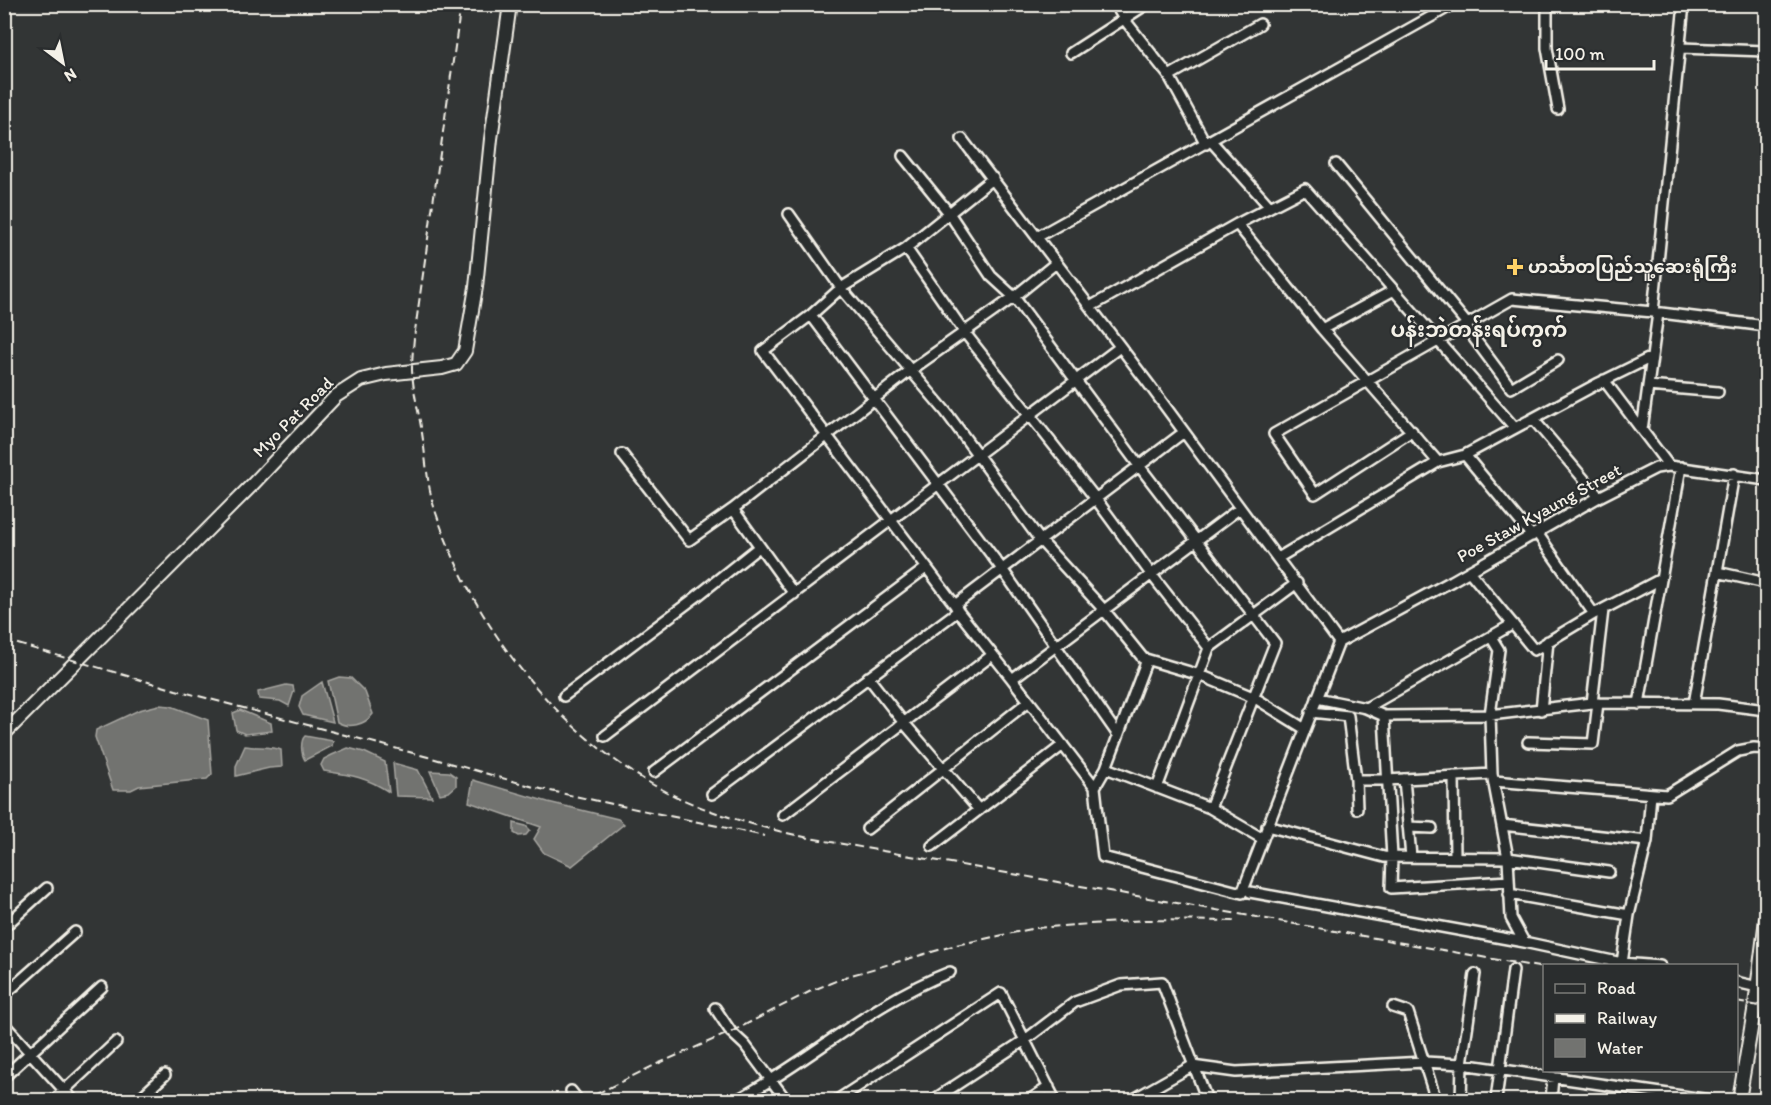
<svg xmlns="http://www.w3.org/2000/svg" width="1771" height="1105" viewBox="0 0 1771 1105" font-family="Itim,'Noto Sans Myanmar',sans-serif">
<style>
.water{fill:#727370;stroke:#a6a5a0;stroke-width:1.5}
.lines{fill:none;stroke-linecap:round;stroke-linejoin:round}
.minor-casing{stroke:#f4f1e8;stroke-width:14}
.major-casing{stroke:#f4f1e8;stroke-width:16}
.minor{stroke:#2a2d2e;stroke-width:9}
.major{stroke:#2a2d2e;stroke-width:12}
.rail{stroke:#f4f1e8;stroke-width:2;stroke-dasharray:9 4.5;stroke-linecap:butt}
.poi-dot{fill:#ffd166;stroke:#2a2d2e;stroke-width:2}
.labels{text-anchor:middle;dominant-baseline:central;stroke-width:4.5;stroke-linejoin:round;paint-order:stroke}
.poi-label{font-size:18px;font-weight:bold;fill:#f4f1e8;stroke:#2a2d2e;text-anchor:start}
.street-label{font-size:18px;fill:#f4f1e8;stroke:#2a2d2e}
.quarter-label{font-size:21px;font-weight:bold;fill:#f4f1e8;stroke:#2a2d2e}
</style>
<rect width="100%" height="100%" fill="#323535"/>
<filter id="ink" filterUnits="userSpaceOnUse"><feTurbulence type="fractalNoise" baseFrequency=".0167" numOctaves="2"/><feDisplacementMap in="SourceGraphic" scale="12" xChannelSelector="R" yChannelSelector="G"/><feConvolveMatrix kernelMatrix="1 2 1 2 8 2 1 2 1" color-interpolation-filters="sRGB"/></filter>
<g filter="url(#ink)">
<!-- water -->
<path class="water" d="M339,677L351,678L365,692L373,714C365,725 349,729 337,722L328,681Z
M322,682L333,722L303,715L299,707L302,696Z
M286,685L293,686L294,691L289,706L280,701L259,699L258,692Z
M159,705L171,706L208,720L212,774L207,779L139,786L131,790H113L95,737L96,730L139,710Z
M240,710L271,723L272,731L245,734L236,730L233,713Z
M305,736L333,741L332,746L305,760C301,754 300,741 305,736Z
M245,746C257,748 270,746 281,750L282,767L269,768L236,776V766Z
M348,748L364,752L385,762L389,792C366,777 351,775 324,771L321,765L324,759L332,755Z
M393,763L418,770L432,797L396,796Z
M430,771L449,772L456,777V786L449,792L440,794Z
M473,780L548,802L618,819L624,824L572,866L544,853L534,839L541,827L469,802Z
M514,823L526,826L530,830L526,835L519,836L514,833Z"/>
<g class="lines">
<!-- minor casing -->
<g class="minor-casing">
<path id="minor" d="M1115,4L1124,19L1169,76L1206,144
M1547,4V48L1558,109
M1680,48L1766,51
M1071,53L1147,4
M1169,76L1260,24
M962,139L1148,383L1339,642L1242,893L1103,857L1095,787L1012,679
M1211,141L1270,207
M903,156L949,213L991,276L1014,297L1140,467L1275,643L1210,808
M1336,164L1468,325
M993,178L906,248L841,288L811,315L763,351L955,605L958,611L1012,679L1240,508
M789,214L841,288L946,412L1040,540L1104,610L1146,662L1106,768L1095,787
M1237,224L1322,329L1438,462
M1037,237L1454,4
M906,248L965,333L1096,499L1151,574L1209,648
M1090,307L1237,224L1305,189L1515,428
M1653,312L1684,4
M811,315L1002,569L1118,735
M1465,326L1511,388L1558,360
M1322,329L1394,290
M1604,380L1669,466
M1648,386L1718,392
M1533,419L1599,497
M1642,430L1658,313
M1412,431L1315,494L1274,434L1512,299L1653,312L1766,326
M622,454L689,540L733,509L911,370L1014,297L1056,263
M1465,455L1532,536
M733,509L794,594
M1537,533L1594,614
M1278,558L1438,462L1465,455L1599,383L1652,357
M1469,571L1534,650L1594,614L1659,580
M1717,572L1766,583
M955,605L1184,432
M1491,637L1499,650L1490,715L1492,774L1508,858L1511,918L1524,942
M1339,642L1452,581L1599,497L1656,468L1669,466L1766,480
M1142,658L1200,675L1255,698L1305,729
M868,677L904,723L979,810
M564,696L696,597L759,547
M1317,698L1366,708L1384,716L1490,715L1592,703L1718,704L1766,710
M1592,703L1603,610
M1639,704L1681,467
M1694,704L1734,474
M1366,708L1513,624
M1541,710L1548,641
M1311,712L1348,716L1356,780H1387L1492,774
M1384,716L1392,857L1391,888L1509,881
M605,736L1120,347
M1528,742L1593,744L1598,703
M1106,768L1210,808L1263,839
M654,772L926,568
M1454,776L1455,857
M1404,779L1411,857
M1356,780L1357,809
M1494,781L1667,795L1738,751L1754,748L1766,749
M1157,788L1209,648L1297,583
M712,794L958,611
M783,815L991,656
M1502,825L1647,841
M1267,826L1384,857L1508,858L1609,872
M1408,827L1432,828
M867,829L1029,701
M932,846L1063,745
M1250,892L1524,942L1622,963L1660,966
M1509,894L1629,915
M4,927L47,888
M1622,963L1629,915L1647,841L1651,794
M1736,982L1758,987
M4,995L75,932
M1393,1007L1408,1012L1436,1100
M715,1008L731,1032L745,1045L786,1100
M4,1024L73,1100
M4,1077L102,987
M571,1091L578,1100
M54,1100L116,1042
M138,1100L165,1075
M737,1100C810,1061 872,1002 950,972
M837,1100L1001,993L1055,1100
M933,1100L1025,1040L1075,1002L1121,985L1162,982L1207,1100
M1029,1100L1049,1087
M1132,1100L1192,1066L1236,1072L1424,1062L1462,1064L1710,1100
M1461,1100L1462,1064L1475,974
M1496,1100L1513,970
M1551,1100L1553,1077"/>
</g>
<!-- major casing -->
<g class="major-casing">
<path id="major" d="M4,734L252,485L336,396L361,380L386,374L442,368L456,364L465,351L476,287L491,139L510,4
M1739,1100L1755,1005L1766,919"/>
</g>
<!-- minor -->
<use href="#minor" class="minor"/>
<!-- major -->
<use href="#major" class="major"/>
<!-- rail -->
<path class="rail" d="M461,4L414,338C413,349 412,360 412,370C413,391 419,413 422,433C426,458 427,486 435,510C472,621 548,723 650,783C699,811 754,826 809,838L1544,968
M4,640L176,690L428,757L541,789L765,836
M1736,1002L1766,1007
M584,1100L657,1064L731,1032L811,991L848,976L956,945L1036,928L1145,920L1237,921"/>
</g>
</g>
<!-- markers -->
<path class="poi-dot" d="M1512 258h6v6h6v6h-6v6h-6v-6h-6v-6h6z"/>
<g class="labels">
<!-- poi labels -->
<g class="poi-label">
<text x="1528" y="267">ဟင်္သာတပြည်သူ့ဆေးရုံကြီး</text>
</g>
<!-- street labels -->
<g class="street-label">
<text transform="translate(293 417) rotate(-45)">Myo Pat Road</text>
<text transform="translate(1539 513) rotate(-29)">Poe Staw Kyaung Street</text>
</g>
<!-- quarter labels -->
<g class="quarter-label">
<text x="1479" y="329">ပန်းဘဲတန်းရပ်ကွက်</text>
</g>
</g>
<!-- margin -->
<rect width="1771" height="1105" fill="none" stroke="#2a2d2e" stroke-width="24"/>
<rect x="12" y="12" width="1747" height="1081" fill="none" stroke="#f4f1e8" stroke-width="2" filter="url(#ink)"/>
<!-- legend -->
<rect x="1543" y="964" width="195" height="108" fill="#2a2d2e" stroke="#7b7b78" stroke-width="1.5"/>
<rect x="1555" y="984" width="30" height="9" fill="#2a2d2e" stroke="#7b7b78" stroke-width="1.5"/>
<text x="1597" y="994" font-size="18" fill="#f4f1e8">Road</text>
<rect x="1555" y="1014" width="30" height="9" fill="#f4f1e8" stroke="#7b7b78" stroke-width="1.5"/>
<text x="1597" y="1024" font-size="18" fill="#f4f1e8">Railway</text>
<rect x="1555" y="1039" width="30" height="18" fill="#727370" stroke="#7b7b78" stroke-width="1.5"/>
<text x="1597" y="1054" font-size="18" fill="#f4f1e8">Water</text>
<!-- north arrow -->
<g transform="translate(63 63) rotate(148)" stroke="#2a2d2e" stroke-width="4.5" paint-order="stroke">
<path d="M0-4.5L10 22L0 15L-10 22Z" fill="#f4f1e8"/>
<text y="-9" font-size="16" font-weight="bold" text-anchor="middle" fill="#f4f1e8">N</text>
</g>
<!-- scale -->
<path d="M1546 60v9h108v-9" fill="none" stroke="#f4f1e8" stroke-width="3"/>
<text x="1555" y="60" font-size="18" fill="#f4f1e8" stroke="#2a2d2e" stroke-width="4.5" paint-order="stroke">100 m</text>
</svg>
